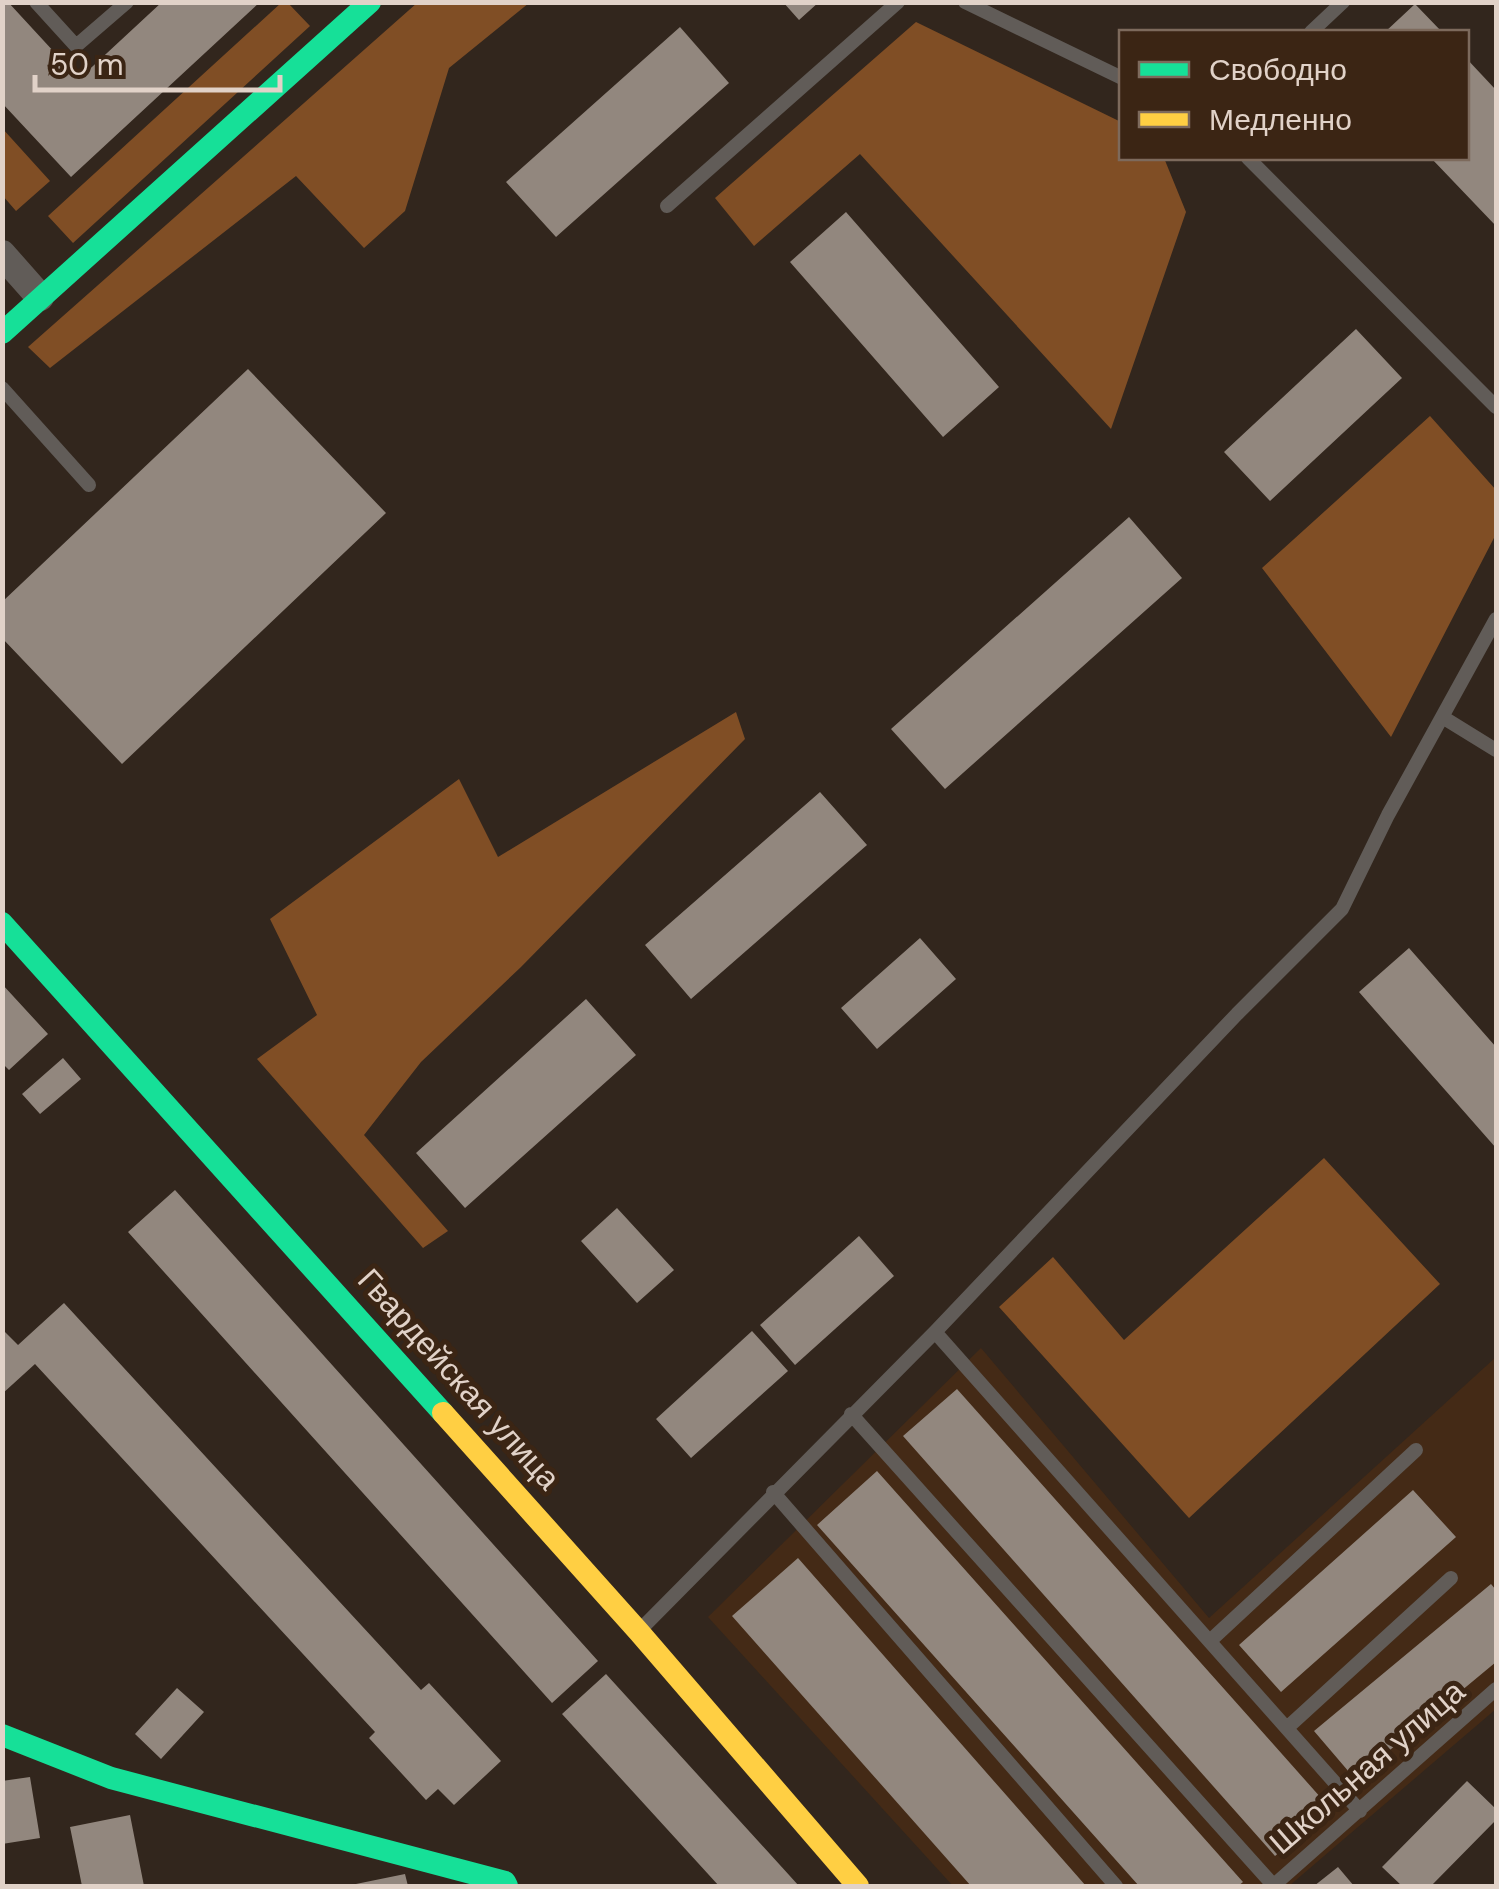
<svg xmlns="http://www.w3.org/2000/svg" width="1499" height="1889" viewBox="0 0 1499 1889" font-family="'DM Sans',sans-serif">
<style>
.built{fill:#442a16}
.forest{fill:#804e25}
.building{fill:#92877e}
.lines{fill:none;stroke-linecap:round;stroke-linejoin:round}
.lane{stroke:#615c58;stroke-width:14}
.street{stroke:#615c58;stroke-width:28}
.fast{stroke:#16e098;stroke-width:22}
.slow{stroke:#ffcf43;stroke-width:22}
.labels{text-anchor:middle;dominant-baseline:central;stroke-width:10;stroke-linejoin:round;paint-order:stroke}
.street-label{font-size:32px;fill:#e1d2c8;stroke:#3b2514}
</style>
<rect width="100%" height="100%" fill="#32261d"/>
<!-- built -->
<path class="built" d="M981,1348L1209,1618L1496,1357V1709L1289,1886H953L708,1617Z"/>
<!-- forest -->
<path class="forest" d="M281,3H288L310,26L73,243L48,216Z
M417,3H529L449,68L405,211L364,248L296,176L50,368L28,347Z
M916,22L1121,122L1122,158H1164L1186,212L1111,429L860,154L754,246L715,198Z
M2,128L50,181L16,211L3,196Z
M1430,416L1496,490V534L1391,737L1262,568Z
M736,712L745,739L521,967L421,1062L364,1135L448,1231L423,1248L257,1059L317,1015L270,919L459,779L498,857Z
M1324,1158L1440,1284L1189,1518L999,1307L1053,1257L1124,1340Z"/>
<!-- building -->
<path class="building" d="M5,2H8L79,79L162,2H260L71,177L2,103Z
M783,2H819L799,20Z
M1415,4L1442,32H1385Z
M680,27L729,83L556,237L506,182Z
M1466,58L1496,90V226L1431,158H1466Z
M846,212L999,387L943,437L790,262Z
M1356,329L1402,378L1270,501L1224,452Z
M248,369L386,513L122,764L2,638V602Z
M1129,517L1182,578L945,789L891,729Z
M820,792L867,845L691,999L645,945Z
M920,938L956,979L877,1049L841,1008Z
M1409,948L1496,1047V1148L1359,992Z
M2,984L48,1034L9,1070L2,1063Z
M586,999L636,1055L465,1208L416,1153Z
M63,1058L81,1079L40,1114L22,1094Z
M175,1190L598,1661L552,1703L128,1232Z
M617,1208L674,1270L637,1303L581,1241Z
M859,1236L894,1276L795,1365L760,1325Z
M64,1303L421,1690L429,1683L501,1761L454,1805L438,1789L426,1800L369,1738L375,1732L35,1364L2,1394V1329L18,1345Z
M752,1331L788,1371L691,1458L656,1419Z
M957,1389L1330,1808L1275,1856L903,1436Z
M877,1471L1243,1882L1238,1886H1139L817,1525Z
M1413,1490L1456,1537L1281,1692L1239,1645Z
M798,1558L1086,1886H971L732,1616Z
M1491,1584L1496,1590V1662L1355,1779L1314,1731Z
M606,1674L799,1886H719L562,1714Z
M177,1688L204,1712L161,1759L135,1734Z
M30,1777L40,1838L2,1844V1781Z
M1467,1781L1496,1809V1820L1431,1886H1402L1382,1867Z
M130,1815L144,1886H82L70,1827Z
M1338,1867L1354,1886H1314Z
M405,1874L408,1886H351V1885Z"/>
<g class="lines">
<!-- lane -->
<path class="lane" d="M36,2L76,46L127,2
M965,2L1122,78
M1311,32L1343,2
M1248,158L1496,407
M667,206L898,2
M2,388L89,485
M1444,718L1496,750
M935,1332L1360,1811
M851,1414L1274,1886
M773,1492L1116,1886
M639,1631L935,1332L1237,1014L1342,909L1388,815L1496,619
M1211,1640L1416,1450
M1288,1727L1451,1578
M1273,1886L1496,1689"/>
<!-- street -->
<path class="street" d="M2,254L40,297"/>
<!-- fast -->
<path class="fast" d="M2,333L370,2
M2,923L443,1413
M2,1735L111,1778L505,1882L507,1886"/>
<!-- slow -->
<path class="slow" d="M443,1413L639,1632L858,1886"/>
</g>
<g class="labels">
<!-- street labels -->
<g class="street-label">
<text transform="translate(459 1379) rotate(48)">Гвардейская улица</text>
<text transform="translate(1367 1767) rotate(-41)">Школьная улица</text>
</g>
</g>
<!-- border -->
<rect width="1499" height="1889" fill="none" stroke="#e1d2c8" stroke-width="10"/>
<!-- legend -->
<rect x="1119" y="30" width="350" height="130" fill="#3b2514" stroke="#7d6a5c" stroke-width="2.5"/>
<rect x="1139" y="62" width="50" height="15" fill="#16e098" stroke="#7d6a5c" stroke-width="2.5"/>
<text x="1209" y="80" font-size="30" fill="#e1d2c8">Свободно</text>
<rect x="1139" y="112" width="50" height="15" fill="#ffcf43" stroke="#7d6a5c" stroke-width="2.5"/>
<text x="1209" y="130" font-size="30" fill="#e1d2c8">Медленно</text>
<!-- scale -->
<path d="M35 75v15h245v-15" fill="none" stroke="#e1d2c8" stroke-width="5"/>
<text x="50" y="75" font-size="30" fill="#e1d2c8" stroke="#3b2514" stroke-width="8" paint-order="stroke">50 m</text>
</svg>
